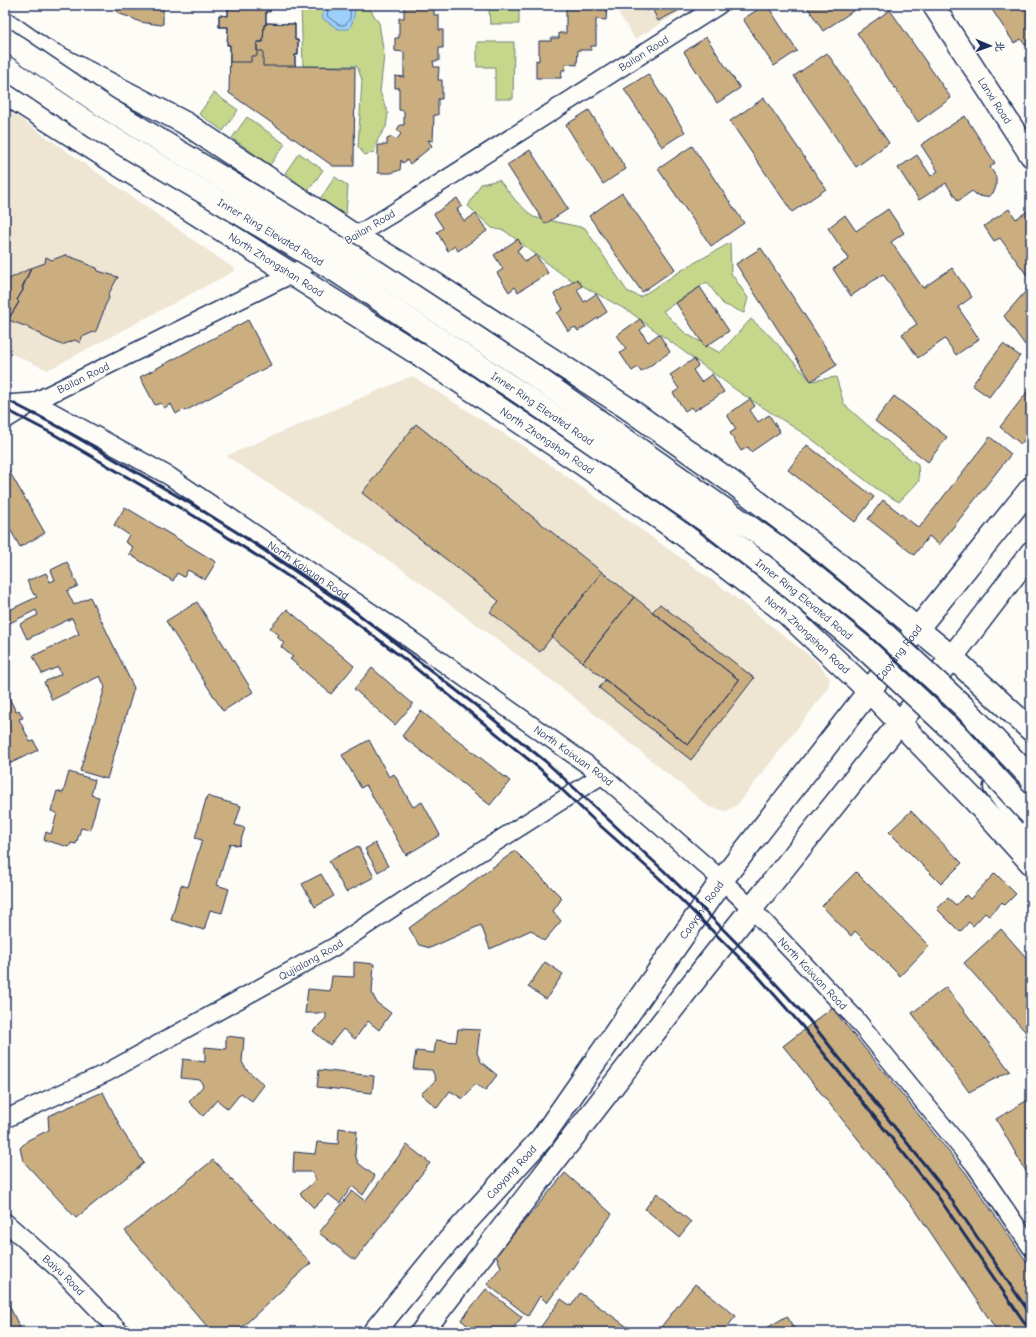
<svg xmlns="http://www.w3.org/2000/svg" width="1036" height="1337" viewBox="0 0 1036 1337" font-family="'Comic Neue','LXGW WenKai TC',sans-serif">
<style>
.built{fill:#eee5d3}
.green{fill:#c6d78c;stroke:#708375}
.water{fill:#9dd0fa;stroke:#6990bc}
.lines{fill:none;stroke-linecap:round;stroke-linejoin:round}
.shore{stroke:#4f6f9c;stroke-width:1}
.building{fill:#cbae80;stroke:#1b2f5e}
.minor-casing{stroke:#1b2f5e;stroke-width:20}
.tertiary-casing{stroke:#1b2f5e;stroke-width:24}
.primary-casing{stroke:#1b2f5e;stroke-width:25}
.trunk-casing{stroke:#1b2f5e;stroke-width:25}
.minor{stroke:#fdfcf7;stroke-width:17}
.tertiary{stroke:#fdfcf7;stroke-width:21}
.primary{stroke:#fdfcf7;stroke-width:22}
.trunk{stroke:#fdfcf7;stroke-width:22}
.rail{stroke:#1b2f5e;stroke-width:3}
.trunk-bridge-casing{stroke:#1b2f5e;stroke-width:25;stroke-linecap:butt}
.trunk-bridge{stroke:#fdfcf7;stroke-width:22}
.labels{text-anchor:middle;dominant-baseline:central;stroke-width:3;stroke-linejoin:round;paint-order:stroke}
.street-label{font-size:11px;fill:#1b2f5e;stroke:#fdfcf7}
</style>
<rect width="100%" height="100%" fill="#fdfcf7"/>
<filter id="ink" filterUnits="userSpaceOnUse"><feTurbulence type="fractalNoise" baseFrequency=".025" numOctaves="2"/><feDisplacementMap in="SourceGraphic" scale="8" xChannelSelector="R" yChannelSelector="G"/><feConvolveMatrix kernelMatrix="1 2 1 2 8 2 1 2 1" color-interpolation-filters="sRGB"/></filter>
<g filter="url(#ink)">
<!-- built -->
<path class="built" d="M616,5H691L635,39L616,9Z
M5,108L236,270L48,370L5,351Z
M412,376L528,449L723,588L815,660L830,678L828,689L738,804L727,811L709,807L567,692L402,569L226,456Z"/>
<!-- green -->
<path class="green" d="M301,5H367L379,23L384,55L380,92L388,113L386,127L378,139L374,152L365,155L358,147L362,80L357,66H303Z
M489,9H519V24H490Z
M477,42H514L513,99H495V67H477Z
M214,93L238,110L223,131L199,114Z
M247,117L285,144L270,165L232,138Z
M299,153L323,170L308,191L285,173Z
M335,177L348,186L346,214L344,215L320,199Z
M499,180L516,201L533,217L585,228L627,291L640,297L687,267L730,243L731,273L748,298L744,313L723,304L707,282L663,311L685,333L720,353L751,319L771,337L811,381L836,377L844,404L866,424L904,455L918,464L919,481L899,502L877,489L809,437L739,392L630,312L563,275L505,231L492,228L468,206L481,184Z"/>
<!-- water -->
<path class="water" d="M325,5H352C357,14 353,21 349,29H338L322,18Z"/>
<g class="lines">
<!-- shore -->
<path class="shore" d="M329,5L327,16L339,25H345C353,18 350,13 349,5"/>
</g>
<!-- building -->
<path class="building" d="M112,5H163V24L161,25L140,22L132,18L120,14L113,8Z
M228,5H270V12L266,11V25H264L263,42H257V56H251V62H230V45H227L228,27H219V15L228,16Z
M228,5H270V12L266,11V23L295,24V40H298V55H295V66L355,67L354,166H333L229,93L230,45H227L228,27H219V15L228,16Z
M404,5H440L434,6V15H439V30H443V48H439V61H433L434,67H439L438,80H442V99H438V115H434L433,141L428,140L432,146L410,164L407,160L403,163L401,160L400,170L391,173H378V145H387V139L392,137L396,140L401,134L397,130L400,125H404V111L399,110V88H395V76L404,77V52L395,51V38H399V18H404Z
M566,5H607L606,20L596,19V46H591V50H578L577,65L565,64V70H562L561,78H536V60L539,61V41H551V38H559V33H566Z
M644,5H679L681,9L658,21L652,8L647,11Z
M765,5H767L797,51L774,66L743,19Z
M806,5H862L823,31Z
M989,5H1031V47L1024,44L1021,39L1014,43Z
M890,10L951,98L918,122L857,33Z
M266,23L295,24V40H298V55H295V66H263V51H257V42H263L264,25H266Z
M706,37L740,88L717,103L684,52Z
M827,53L889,143L856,167L794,76Z
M648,74L685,132L662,147L624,89Z
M764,98L826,189L792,212L730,121Z
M589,110L626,169L603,184L566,125Z
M965,116L995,163L990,167L996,177V186L994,192L989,196L984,197L977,195L972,191L958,201L946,183L919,200L898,168L917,155L931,176L938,171L921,145Z
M692,146L744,223L711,246L658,169Z
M530,150L568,209L545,224L507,165Z
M622,193L675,269L642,292L589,216Z
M457,198L462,206L457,209L464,221L476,214L487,231L458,251L455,246L448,251L437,232L443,228L434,214Z
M888,209L904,233L891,242L923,288L952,268L972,297L958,307L979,339L956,355L945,339L918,358L902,334L917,324L883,274L851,296L833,269L849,259L828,228L845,215L856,231Z
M1009,209L1016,219L1029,210L1031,213V281L1000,238L994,241L984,226Z
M518,239L522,247L517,250L525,262L536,255L548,273L518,292L515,287L509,292L497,273L503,269L494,255Z
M761,248L837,365L811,381L736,264Z
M65,255L85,262L86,264L97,268L98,271L118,277L108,295L109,298L104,308V310L96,331L82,337L80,343L75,340L62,345L42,336L41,334L29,329L28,327L8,320L19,302L17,300L23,290V287L31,268L45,263L46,257L52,260Z
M31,268L22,287L23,290L17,300L19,302L8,320L5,322V281Z
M577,279L582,286L577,290L584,302L596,294L607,312L578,331L575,327L568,331L557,313L563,309L554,294Z
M1031,285V338L1025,345L1004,316Z
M700,287L729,331L705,347L676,303Z
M640,319L645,326L640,330L648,342L659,334L670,352L641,372L638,367L632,371L620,353L626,349L617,335Z
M248,320L271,365L185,411L184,409L176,414L171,404L164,408L161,403L155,405L140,377Z
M1003,344L1020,356L989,397L972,385Z
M694,359L698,366L693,370L701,382L712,374L724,392L694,411L691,407L685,411L673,393L679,389L670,375Z
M1031,387V431L1021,444L1000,427Z
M894,396L947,437L928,462L875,421Z
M750,399L755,406L750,410L758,422L769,415L780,432L751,452L748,447L741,451L730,433L736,429L727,415Z
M416,424L602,572L540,652L490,612L499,601L362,493Z
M990,437L1011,454L939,545L929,536L914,555L868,519L883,500L919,528Z
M807,445L874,497L855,522L788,470Z
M5,464L45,533L20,547L5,520Z
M125,507L216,562L205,580L188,570L184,577L177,573L173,581L129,554L133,547L125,542L129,535L114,525Z
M67,562L78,586L67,591L74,605L90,597L134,688L107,779L80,771L105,687L100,676L52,700L44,682L61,674L58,667L42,674L33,656L79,634L72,618L27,639L20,624L38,615L36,610L10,623L5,612L37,597L35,594L34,595L27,581L46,573L50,582L55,580L51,570Z
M602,572L634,597L583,662L552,637Z
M634,597L739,680L688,745L583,662Z
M197,602L253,692L223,711L166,621Z
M660,604L754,678L691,760L599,688L605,680L688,745L739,680L652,612Z
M287,609L354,666L331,694L290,659L293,657L281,647L284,643L277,637L279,635L270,628Z
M372,668L413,704L395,725L354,689Z
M5,689L16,712L19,710L23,718L19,719L30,742L34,741L38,750L9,764L5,755Z
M421,711L510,781L490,805L402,736Z
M369,740L389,777L394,774L413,807L422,802L440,835L406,855L366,785L361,788L342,755Z
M69,772L95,780L91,795L99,797L90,830L81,828L76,844L71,843L69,847L44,840L46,832L51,834L57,813L51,811L57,791L63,793Z
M207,796L241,806L235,825L245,828L239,846L230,843L217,885L229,889L222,913L210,910L204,930L171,920L181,885L188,887L202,840L195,838Z
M911,811L962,863L941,884L889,832Z
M375,843L388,866L378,872L365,849Z
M358,846L374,877L346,892L329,861Z
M515,851L562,898L553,911L561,921L544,941L531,930L490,949L481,925L430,948L419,945L409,928Z
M856,872L929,946L900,976L855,931L851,936L822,906Z
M995,873L1016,894L1005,905L1002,902L989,916L985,913L973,926L969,922L960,932L937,909L948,898L956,905L966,895L970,899Z
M321,874L334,896L315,907L302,884Z
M1001,929L1031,963V1038L964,963Z
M354,962L374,964L372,993L377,1003L391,1013L379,1030L368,1021L355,1039L343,1029L330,1045L313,1031L326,1018V1013H305L308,989L330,991L332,976L354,977Z
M545,962L563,974L546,999L528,987Z
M946,987L1010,1071L969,1092L912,1013Z
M832,1008L966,1173L1031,1268V1332H998L916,1211L783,1046Z
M458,1029L480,1030L477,1053L481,1062L497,1075L485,1091L475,1084L463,1099L450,1091L437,1108L421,1094L436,1080L432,1070L413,1069L416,1051L434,1053L436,1040L456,1042Z
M226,1036L244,1038L242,1062L246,1069L264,1085L252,1101L241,1093L228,1109L217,1100L203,1116L189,1102L203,1086L200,1080L181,1078L183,1059L205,1062V1047L226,1049Z
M319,1070L374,1076L372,1093L317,1087Z
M103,1092L123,1132L144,1163L76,1218L23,1161L20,1148L28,1140L49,1130L48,1116Z
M1031,1098V1180L996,1119Z
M339,1128L357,1131L355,1154L358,1163L375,1176L363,1195L352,1186L340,1203L328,1194L314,1208L300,1194L316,1180L312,1172H293L294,1152L315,1154L317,1142L338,1144Z
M407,1145L430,1163L355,1260L319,1233L352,1191L365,1201Z
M213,1160L311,1263L237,1332H212L125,1231Z
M565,1173L612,1214L547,1303L540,1296L528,1316L487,1284L501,1267L496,1255Z
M657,1193L691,1222L679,1237L645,1209Z
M695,1284L736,1316L723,1332H657Z
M486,1289L522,1317L510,1332H476L461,1320Z
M580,1293L633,1331V1332H537L561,1299L571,1306Z
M5,1297L22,1332H5Z
M787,1316L796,1332H760Z"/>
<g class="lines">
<!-- minor casing -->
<g class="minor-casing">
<g id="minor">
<path id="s1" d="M347,241L390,215L719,5"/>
<path id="s2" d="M5,404L34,402L169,476L387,623L602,775L722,880L751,908L855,1018L975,1165L1031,1247"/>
<path id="s3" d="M5,420L34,402L292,274L326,253"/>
<path id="s4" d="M5,1119L106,1073L334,947L406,899L602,775"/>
<path id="s5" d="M5,1222L64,1274L120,1332"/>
</g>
</g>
<!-- tertiary casing -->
<g class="tertiary-casing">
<g id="tertiary">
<path id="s6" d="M933,5L1031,156"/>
</g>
</g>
<!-- primary casing -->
<g class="primary-casing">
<g id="primary">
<path d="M5,23L42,49L185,123L355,236L432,282L626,407L733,483L825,553L952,657L1031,730"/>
<path id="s7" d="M5,93L426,359L581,463L685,536L786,613L869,691L974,800L1031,863"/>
<path id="s8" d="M374,1332L445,1245L542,1138L722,880L918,628L1031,488"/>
<path d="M422,1332L705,967L952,657L1031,553"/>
</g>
</g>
<!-- trunk casing -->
<g class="trunk-casing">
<path id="trunk" d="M995,787L1031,837"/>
</g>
<!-- minor -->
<use href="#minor" class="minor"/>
<!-- tertiary -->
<use href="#tertiary" class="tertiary"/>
<!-- primary -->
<use href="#primary" class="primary"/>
<!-- trunk -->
<use href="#trunk" class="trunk"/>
<!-- rail -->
<path class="rail" d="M5,399L59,427L198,508L267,551L344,603L483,711L545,761L664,871L714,920L763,970L809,1020L944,1189L1031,1315
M5,409L55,435L194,516L262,559L339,610L403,658L539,768L595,821L658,877L757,975L802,1026L937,1195L1031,1332"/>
<!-- trunk-bridge casing -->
<g class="trunk-bridge-casing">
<g id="trunk-bridge">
<path d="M5,39L108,109L354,257L529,372L778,547L874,624L964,707L1031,778"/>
<path id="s9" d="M5,67L96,128L333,269L522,394L709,523L793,589L863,647L955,733L1031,815"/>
</g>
</g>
<!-- trunk-bridge -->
<use href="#trunk-bridge" class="trunk-bridge"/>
</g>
</g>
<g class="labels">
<!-- street labels -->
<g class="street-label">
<text stroke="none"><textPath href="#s1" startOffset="351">Bailan Road</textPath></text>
<text stroke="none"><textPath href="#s6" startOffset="114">Lanxi Road</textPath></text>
<text transform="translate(370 227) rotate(-31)">Bailan Road</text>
<text stroke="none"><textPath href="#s9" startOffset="313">Inner Ring Elevated Road</textPath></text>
<text stroke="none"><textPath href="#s7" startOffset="321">North Zhongshan Road</textPath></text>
<text stroke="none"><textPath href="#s3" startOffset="89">Bailan Road</textPath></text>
<text stroke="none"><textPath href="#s9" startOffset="637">Inner Ring Elevated Road</textPath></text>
<text stroke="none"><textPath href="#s7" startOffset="644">North Zhongshan Road</textPath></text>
<text stroke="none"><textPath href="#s2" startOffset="351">North Kaixuan Road</textPath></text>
<text stroke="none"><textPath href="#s9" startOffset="961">Inner Ring Elevated Road</textPath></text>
<text stroke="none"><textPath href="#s7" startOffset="969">North Zhongshan Road</textPath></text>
<text stroke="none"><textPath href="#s8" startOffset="859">Caoyang Road</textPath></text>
<text stroke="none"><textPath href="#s2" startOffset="675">North Kaixuan Road</textPath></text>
<text stroke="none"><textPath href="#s8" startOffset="535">Caoyang Road</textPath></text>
<text stroke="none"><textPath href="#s4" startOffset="345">Qujialang Road</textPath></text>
<text stroke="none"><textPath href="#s2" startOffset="999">North Kaixuan Road</textPath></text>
<text stroke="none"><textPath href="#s8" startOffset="211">Caoyang Road</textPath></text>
<text stroke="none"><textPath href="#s5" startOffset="79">Baiyu Road</textPath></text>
</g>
</g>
<!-- margin -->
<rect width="1036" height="1337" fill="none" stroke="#fdfcf7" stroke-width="20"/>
<rect x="10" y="10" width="1016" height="1317" fill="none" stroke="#1b2f5e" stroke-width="1.5" filter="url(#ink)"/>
<!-- north arrow -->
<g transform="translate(990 46) rotate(92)" stroke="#fdfcf7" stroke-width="3" paint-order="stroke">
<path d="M0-3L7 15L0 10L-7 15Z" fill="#1b2f5e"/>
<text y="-6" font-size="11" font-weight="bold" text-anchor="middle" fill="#1b2f5e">北</text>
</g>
</svg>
